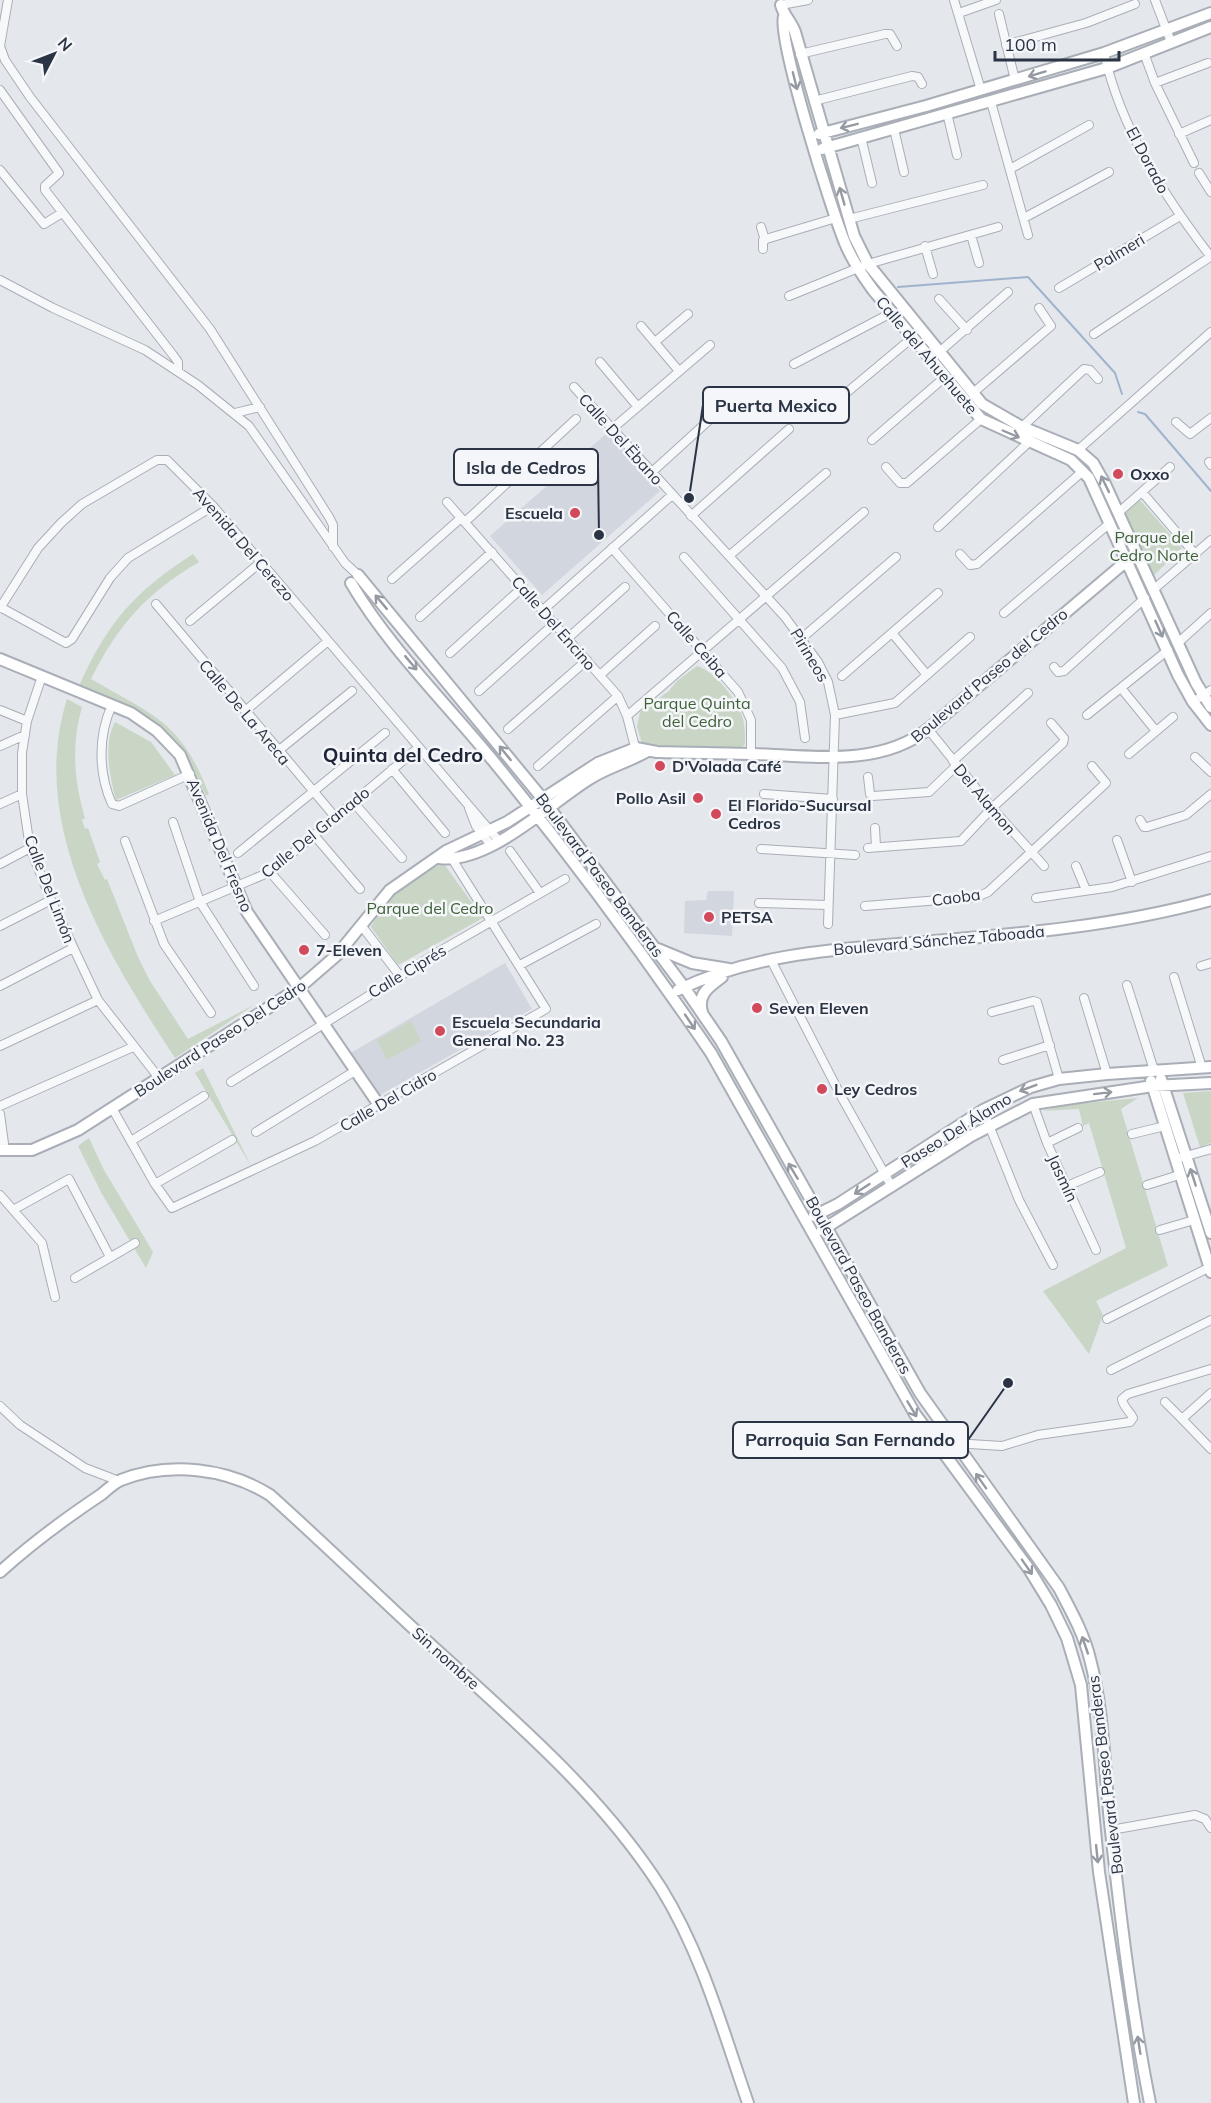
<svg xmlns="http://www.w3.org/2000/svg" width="1211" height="2103" viewBox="0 0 1211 2103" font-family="Mulish,sans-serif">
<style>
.built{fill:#d2d6de}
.green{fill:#c9d6c5}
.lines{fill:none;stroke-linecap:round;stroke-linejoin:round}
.stream{stroke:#9fb4cc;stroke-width:2}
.street-casing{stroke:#a9aeb7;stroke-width:10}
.secondary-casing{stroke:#a9aeb7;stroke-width:14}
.street{stroke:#f7f8fa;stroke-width:8}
.secondary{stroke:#fff;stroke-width:10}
.oneway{stroke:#959aa2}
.poi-dot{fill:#d1495b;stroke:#f4f6f9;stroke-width:2}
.labels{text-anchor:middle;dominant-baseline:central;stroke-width:5;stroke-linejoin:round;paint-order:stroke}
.street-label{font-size:16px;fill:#2b3445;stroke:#f4f6f9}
.poi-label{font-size:16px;font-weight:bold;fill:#2b3445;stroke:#f4f6f9;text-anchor:start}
.park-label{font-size:16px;fill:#3f6138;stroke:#f4f6f9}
.quarter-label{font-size:20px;font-weight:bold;fill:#1d2536;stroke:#f4f6f9}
.leader{fill:none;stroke:#2b3445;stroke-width:2}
.callout-dot{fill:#2b3445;stroke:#f4f6f9;stroke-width:2}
.callout{fill:#f4f6f9;stroke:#2b3445;stroke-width:2}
.callout-label{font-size:18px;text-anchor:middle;font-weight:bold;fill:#2b3445}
</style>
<rect width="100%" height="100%" fill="#e4e7ec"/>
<!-- built -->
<path class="built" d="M608,432L660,491L542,595L490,536Z
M708,891H734L732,936L684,933L685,901L706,900Z
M505,963L532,1009L380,1095L349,1054Z"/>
<!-- green -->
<path class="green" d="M1139,499L1182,548L1149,580L1119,516Z
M193,554L199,562C147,593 119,623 91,679C154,716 180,720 209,794L206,796C176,725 146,714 79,686C107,623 135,591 193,554Z
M697,666C715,671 738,701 743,719C745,727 745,736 745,744L740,749L643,746L637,727L640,712L669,691L677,681Z
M67,699L82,707C71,745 74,781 85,818L82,820L85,829L88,828L100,862L97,864L105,880L107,879L138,957L150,981L188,1039L254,1005L175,1058C108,956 27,826 67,699Z
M115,722L151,742L175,775L116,800C110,778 103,743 115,722Z
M444,864L483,918L398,965L371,927C387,898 412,874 444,864Z
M411,1021L421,1041L387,1060L377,1040Z
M203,1068L251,1166L195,1073Z
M1211,1091V1143L1200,1147L1183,1093Z
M1138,1098L1121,1109L1168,1266L1096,1301L1103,1315L1089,1354L1043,1291L1126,1248L1089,1123L1083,1126L1079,1109L1043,1111L1064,1105Z
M89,1138L104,1170L153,1252L146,1268L102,1194L78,1146Z"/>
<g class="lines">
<!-- stream -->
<path class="stream" d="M898,287L1028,277L1115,373L1122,394
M1138,412L1145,414L1211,491"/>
<!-- street casing -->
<g class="street-casing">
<path id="street" d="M8,0L0,46L5,60L30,97L210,329L329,517L333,525V547
M954,0L981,90
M1155,0L1171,42
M781,5L808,0
M959,13L996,0
M999,14L1015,80
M1006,45L1086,23L1135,4
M1104,53C1121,129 1164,196 1211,257
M1144,53L1155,83L1194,163
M800,54L885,34H890L897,46
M1155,83L1208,63
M0,90L59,173L45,186V190L173,355L178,362V371
M814,101L912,76L918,77L922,84
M991,102L1028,235
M947,113L957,155
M894,129L904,172
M1179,134L1211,120
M861,137L872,183
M1010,169L1089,125
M0,170L44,224L62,213
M1199,173L1211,192
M1024,218L1109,172
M849,219L983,185
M761,227L765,240
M971,235L979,263
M925,246L933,274
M763,249V240L836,218
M0,280L53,308L145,350L198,385L249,426L345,563L358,575
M1059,288L1180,216
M789,296L868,264L998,227
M939,299L967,330
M641,326L679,371
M1094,334L1210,257
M655,342L688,314
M937,354L1008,292
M600,362L638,407
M794,364L893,312
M574,387L785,617L818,662L828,682L835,715L828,924
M973,393L1051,326L1039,308
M827,409L912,338
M235,413L260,407
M1176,422L1190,434L1211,418
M1022,427L1084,369L1090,370L1098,379
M612,429L710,345
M872,440L945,377
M1078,450L1211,332
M1209,462L1211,465
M886,467L900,483H907L981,419
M652,472L739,393
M1142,492L1196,555
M447,502L618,696L627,716L636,751
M1118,513L1170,467
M691,516L789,429
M465,522L576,419
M938,527L1030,441
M612,548L738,692L751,720V754
M960,554L970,565L977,564L1083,471
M730,555L826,473
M684,557L782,668L800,702L805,738
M392,579L461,518
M1153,590L1211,540
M156,604L336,818
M0,607L66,643L72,639L110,578L128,558L213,506
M0,608L38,548L61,523L82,504L157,460H167L213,506L499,841
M543,610L672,495
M1004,613L1110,523
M420,617L492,552
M190,621L261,562
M892,633L927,675
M568,638L625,587
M802,638L896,557
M1179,642L1211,613
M450,653L523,587
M1054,667L1058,672L1064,671L1145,598
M600,675L655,626
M42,676L27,721L22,753V794L30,848L51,900L98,1000L159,1078
M842,676L938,593
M1121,688L1156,731
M479,691L555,623
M1193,702L1211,690
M112,705C98,735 98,773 112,804L119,806L190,774
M0,710L27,721
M245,711L328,641
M835,715L895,703L970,637
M1087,715L1168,650
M627,716L864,512
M508,729L587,660
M928,729L992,808L1044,866
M0,746L25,735
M278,751L352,691
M1129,754L1173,717
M1195,757L1211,772
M953,761L1028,693
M538,766L618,696
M392,769L445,833
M868,777L870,794L873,796L929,792L956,766
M764,794L833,799
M354,803L402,858
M0,804L22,794
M469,808L476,826L491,845
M1140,820L1144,827H1147L1186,815L1211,794
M173,822L200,902L254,986
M875,828L876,847
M314,835L360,889
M1117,840L1132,882
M125,841L164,944L211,1013
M868,848L961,841L992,808L1063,743L1064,738L1051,723
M761,849L855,855
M510,851L540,893
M238,853L385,733
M0,864L30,848
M1076,866L1086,890
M270,872L325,935
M1036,898L1112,887L1211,856
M759,903L827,905
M865,906L977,897L988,892L1106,783L1092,766
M154,921L270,872L418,748
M361,925L400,976
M0,926L51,900
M771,960L841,1096L892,1187
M520,965L596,924
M1201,966L1211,963
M1174,977L1202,1068
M1127,985L1153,1067L1158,1071
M0,986L73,948
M1084,998L1107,1074
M992,1012L1033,1001L1037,1002L1059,1079
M0,1046L98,1000
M1003,1060L1050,1045
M231,1082L440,951L565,879
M1033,1104L1047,1143L1096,1250
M0,1106L133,1047
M112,1108L155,1184L172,1208L315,1141L546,1009L449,854
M983,1110L1019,1200L1053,1265
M0,1114L5,1151
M256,1132L355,1071
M1132,1134L1165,1126
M131,1141L204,1096
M1047,1143L1078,1128
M1175,1159L1211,1149
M155,1184L232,1140
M1147,1185L1179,1175
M1067,1186L1100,1172
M0,1195L42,1243L55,1297
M13,1210L69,1179L110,1257
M1160,1230L1194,1220
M75,1278L135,1243
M1107,1319L1210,1267
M1111,1370L1211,1320
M1211,1393L1182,1419L1211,1449
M1165,1402L1182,1419
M0,1406L20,1425L85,1468L119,1481
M954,1443L1002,1446L1038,1435L1130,1422L1133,1418C1130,1411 1123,1407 1122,1399L1128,1394L1211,1369
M1111,1830L1195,1815L1205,1819L1211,1828"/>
</g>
<!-- secondary casing -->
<g class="secondary-casing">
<path id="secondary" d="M781,5C784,16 791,21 795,32L854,236L868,264L982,404L1022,427L1078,450L1093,463L1105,484L1196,683L1211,707
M784,16C777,38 832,212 845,243C852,260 862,275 873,290L981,419L1071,460L1089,478L1178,675L1193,702L1211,725
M819,134L926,106L1104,53L1211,13
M822,149L1107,68L1211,27
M358,575L542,798L684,987L721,1041L920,1393L1059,1588C1071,1611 1084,1634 1090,1659C1105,1715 1104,1774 1111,1831C1121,1922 1132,2013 1150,2103
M351,583C388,646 443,700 490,757C568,852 642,952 711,1053L915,1414L1029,1569L1051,1605L1067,1638L1081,1685L1099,1872L1134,2103
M0,659L131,713L157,731L180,755L247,912L379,1105
M439,858C489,865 551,802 591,778C609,767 628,762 646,752
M658,949L692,963L729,969
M678,990C754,953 840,949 923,942C1019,934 1117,926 1211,900
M702,1012C697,994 709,987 722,977
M1161,1079L1211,1233
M1151,1081L1211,1272
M0,1150H32L78,1130L299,988L337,955L390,890L446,851L507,822L598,763L636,748L657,752C690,753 722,753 754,754C812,756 880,767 928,729L1136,553
M814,1216L838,1204L983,1110L1031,1087L1059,1079L1107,1074L1211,1067
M822,1230L971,1136L1033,1104L1153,1086L1211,1083
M0,1572C32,1543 66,1518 102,1494C108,1489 114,1483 121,1480C169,1461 227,1468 270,1495C328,1547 383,1601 440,1653C519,1725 603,1797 661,1888C702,1954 723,2031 748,2103"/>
</g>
<!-- street -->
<use href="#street" class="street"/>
<!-- secondary -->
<use href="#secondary" class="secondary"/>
</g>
<!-- one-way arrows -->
<defs><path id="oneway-shaft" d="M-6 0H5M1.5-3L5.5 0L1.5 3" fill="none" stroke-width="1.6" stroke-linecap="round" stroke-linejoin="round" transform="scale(1.5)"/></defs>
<g class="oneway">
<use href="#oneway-shaft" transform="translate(1037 74) rotate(163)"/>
<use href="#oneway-shaft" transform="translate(795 81) rotate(76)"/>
<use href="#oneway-shaft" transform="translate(849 126) rotate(166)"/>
<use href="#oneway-shaft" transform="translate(842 196) rotate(-106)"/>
<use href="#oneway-shaft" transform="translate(1011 434) rotate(23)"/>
<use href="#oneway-shaft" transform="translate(1105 484) rotate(-116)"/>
<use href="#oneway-shaft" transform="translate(381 602) rotate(-130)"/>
<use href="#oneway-shaft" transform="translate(1159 629) rotate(66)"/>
<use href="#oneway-shaft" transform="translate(411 663) rotate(50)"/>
<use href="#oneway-shaft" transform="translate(505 753) rotate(-129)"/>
<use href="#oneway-shaft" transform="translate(690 1022) rotate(56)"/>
<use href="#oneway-shaft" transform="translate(1028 1088) rotate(159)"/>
<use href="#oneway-shaft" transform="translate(1103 1093) rotate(-7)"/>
<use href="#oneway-shaft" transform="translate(793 1171) rotate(-121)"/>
<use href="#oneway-shaft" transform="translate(1193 1177) rotate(-108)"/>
<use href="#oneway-shaft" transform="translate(862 1189) rotate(147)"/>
<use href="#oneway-shaft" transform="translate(912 1409) rotate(59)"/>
<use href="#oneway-shaft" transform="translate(981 1481) rotate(-125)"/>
<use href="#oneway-shaft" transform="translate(1027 1567) rotate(55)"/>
<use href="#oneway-shaft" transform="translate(1085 1645) rotate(-109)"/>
<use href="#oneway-shaft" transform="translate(1097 1854) rotate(84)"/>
<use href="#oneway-shaft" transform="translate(1139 2045) rotate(-99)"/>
</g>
<!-- markers -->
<g class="poi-dot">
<circle cx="1118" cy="474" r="6"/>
<circle cx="575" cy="513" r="6"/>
<circle cx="660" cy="766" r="6"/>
<circle cx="698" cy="798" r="6"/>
<circle cx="716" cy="814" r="6"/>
<circle cx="709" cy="917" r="6"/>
<circle cx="304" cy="950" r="6"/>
<circle cx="757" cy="1008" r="6"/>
<circle cx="440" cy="1031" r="6"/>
<circle cx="822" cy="1089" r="6"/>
</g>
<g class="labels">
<!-- street labels -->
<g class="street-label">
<text transform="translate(1148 160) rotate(62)">El Dorado</text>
<text transform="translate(1119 252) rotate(-31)">Palmeri</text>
<text transform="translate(927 355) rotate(50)">Calle del Ahuehuete</text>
<text transform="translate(621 439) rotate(48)">Calle Del Ëbano</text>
<text transform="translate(244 544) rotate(49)">Avenida Del Cerezo</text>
<text transform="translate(554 623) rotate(49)">Calle Del Encino</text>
<text transform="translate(697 644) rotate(49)">Calle Ceiba</text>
<text transform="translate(810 655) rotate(59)">Pirineos</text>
<text transform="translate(989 675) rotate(-40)">Boulevard Paseo del Cedro</text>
<text transform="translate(245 712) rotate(50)">Calle De La Areca</text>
<text transform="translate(985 799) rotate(50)">Del Alamon</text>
<text transform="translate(315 832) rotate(-39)">Calle Del Granado</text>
<text transform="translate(220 845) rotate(67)">Avenida Del Fresno</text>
<text transform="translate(600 875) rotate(53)">Boulevard Paseo Banderas</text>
<text transform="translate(50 889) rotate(69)">Calle Del Limón</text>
<text transform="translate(956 897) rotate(-8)">Caoba</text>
<text transform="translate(939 940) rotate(-5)">Boulevard Sánchez Taboada</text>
<text transform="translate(407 971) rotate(-31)">Calle Ciprés</text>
<text transform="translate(220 1038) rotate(-33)">Boulevard Paseo Del Cedro</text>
<text transform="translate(388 1100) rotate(-30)">Calle Del Cidro</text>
<text transform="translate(956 1130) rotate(-32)">Paseo Del Álamo</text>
<text transform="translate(1063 1178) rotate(65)">Jasmín</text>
<text transform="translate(859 1285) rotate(61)">Boulevard Paseo Banderas</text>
<text transform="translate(446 1658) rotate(42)">Sin nombre</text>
<text transform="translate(1105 1775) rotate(-97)">Boulevard Paseo Banderas</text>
</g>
<!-- poi labels -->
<g class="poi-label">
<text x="1130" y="474">Oxxo</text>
<text x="563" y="513" text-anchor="end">Escuela</text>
<text x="672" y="766">D'Volada Café</text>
<text x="686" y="798" text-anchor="end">Pollo Asil</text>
<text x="728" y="805">El Florido-Sucursal<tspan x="728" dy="18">Cedros</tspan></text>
<text x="721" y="917">PETSA</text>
<text x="316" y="950">7-Eleven</text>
<text x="769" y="1008">Seven Eleven</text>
<text x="452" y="1022">Escuela Secundaria<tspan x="452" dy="18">General No. 23</tspan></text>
<text x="834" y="1089">Ley Cedros</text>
</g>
<!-- park labels -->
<g class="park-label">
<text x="1154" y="537">Parque del<tspan x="1154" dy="18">Cedro Norte</tspan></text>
<text x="697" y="703">Parque Quinta<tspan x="697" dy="18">del Cedro</tspan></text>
<text x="430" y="908">Parque del Cedro</text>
</g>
<!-- quarter labels -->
<g class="quarter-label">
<text x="403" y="754">Quinta del Cedro</text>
</g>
</g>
<!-- callouts -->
<path class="leader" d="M689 498L703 405M599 535L598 467M1008 1383L968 1440"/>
<g class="callout-dot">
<circle cx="689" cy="498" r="6"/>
<circle cx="599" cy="535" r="6"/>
<circle cx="1008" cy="1383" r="6"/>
</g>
<g class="callout">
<rect x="703" y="387" width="146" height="36" rx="6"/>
<rect x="454" y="449" width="144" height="36" rx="6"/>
<rect x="733" y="1422" width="235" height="36" rx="6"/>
</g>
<g class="callout-label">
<text x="776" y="412">Puerta Mexico</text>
<text x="526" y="474">Isla de Cedros</text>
<text x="850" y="1446">Parroquia San Fernando</text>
</g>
<!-- north arrow -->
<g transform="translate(54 54) rotate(48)" stroke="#f4f6f9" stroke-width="4.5" paint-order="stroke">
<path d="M0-4.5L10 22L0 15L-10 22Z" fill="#2b3445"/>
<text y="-9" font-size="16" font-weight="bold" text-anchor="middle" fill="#2b3445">N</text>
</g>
<!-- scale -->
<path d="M995 51v9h124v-9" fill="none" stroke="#2b3445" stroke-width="3"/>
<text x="1004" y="51" font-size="18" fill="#2b3445" stroke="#f4f6f9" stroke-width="4.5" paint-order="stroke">100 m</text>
</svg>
